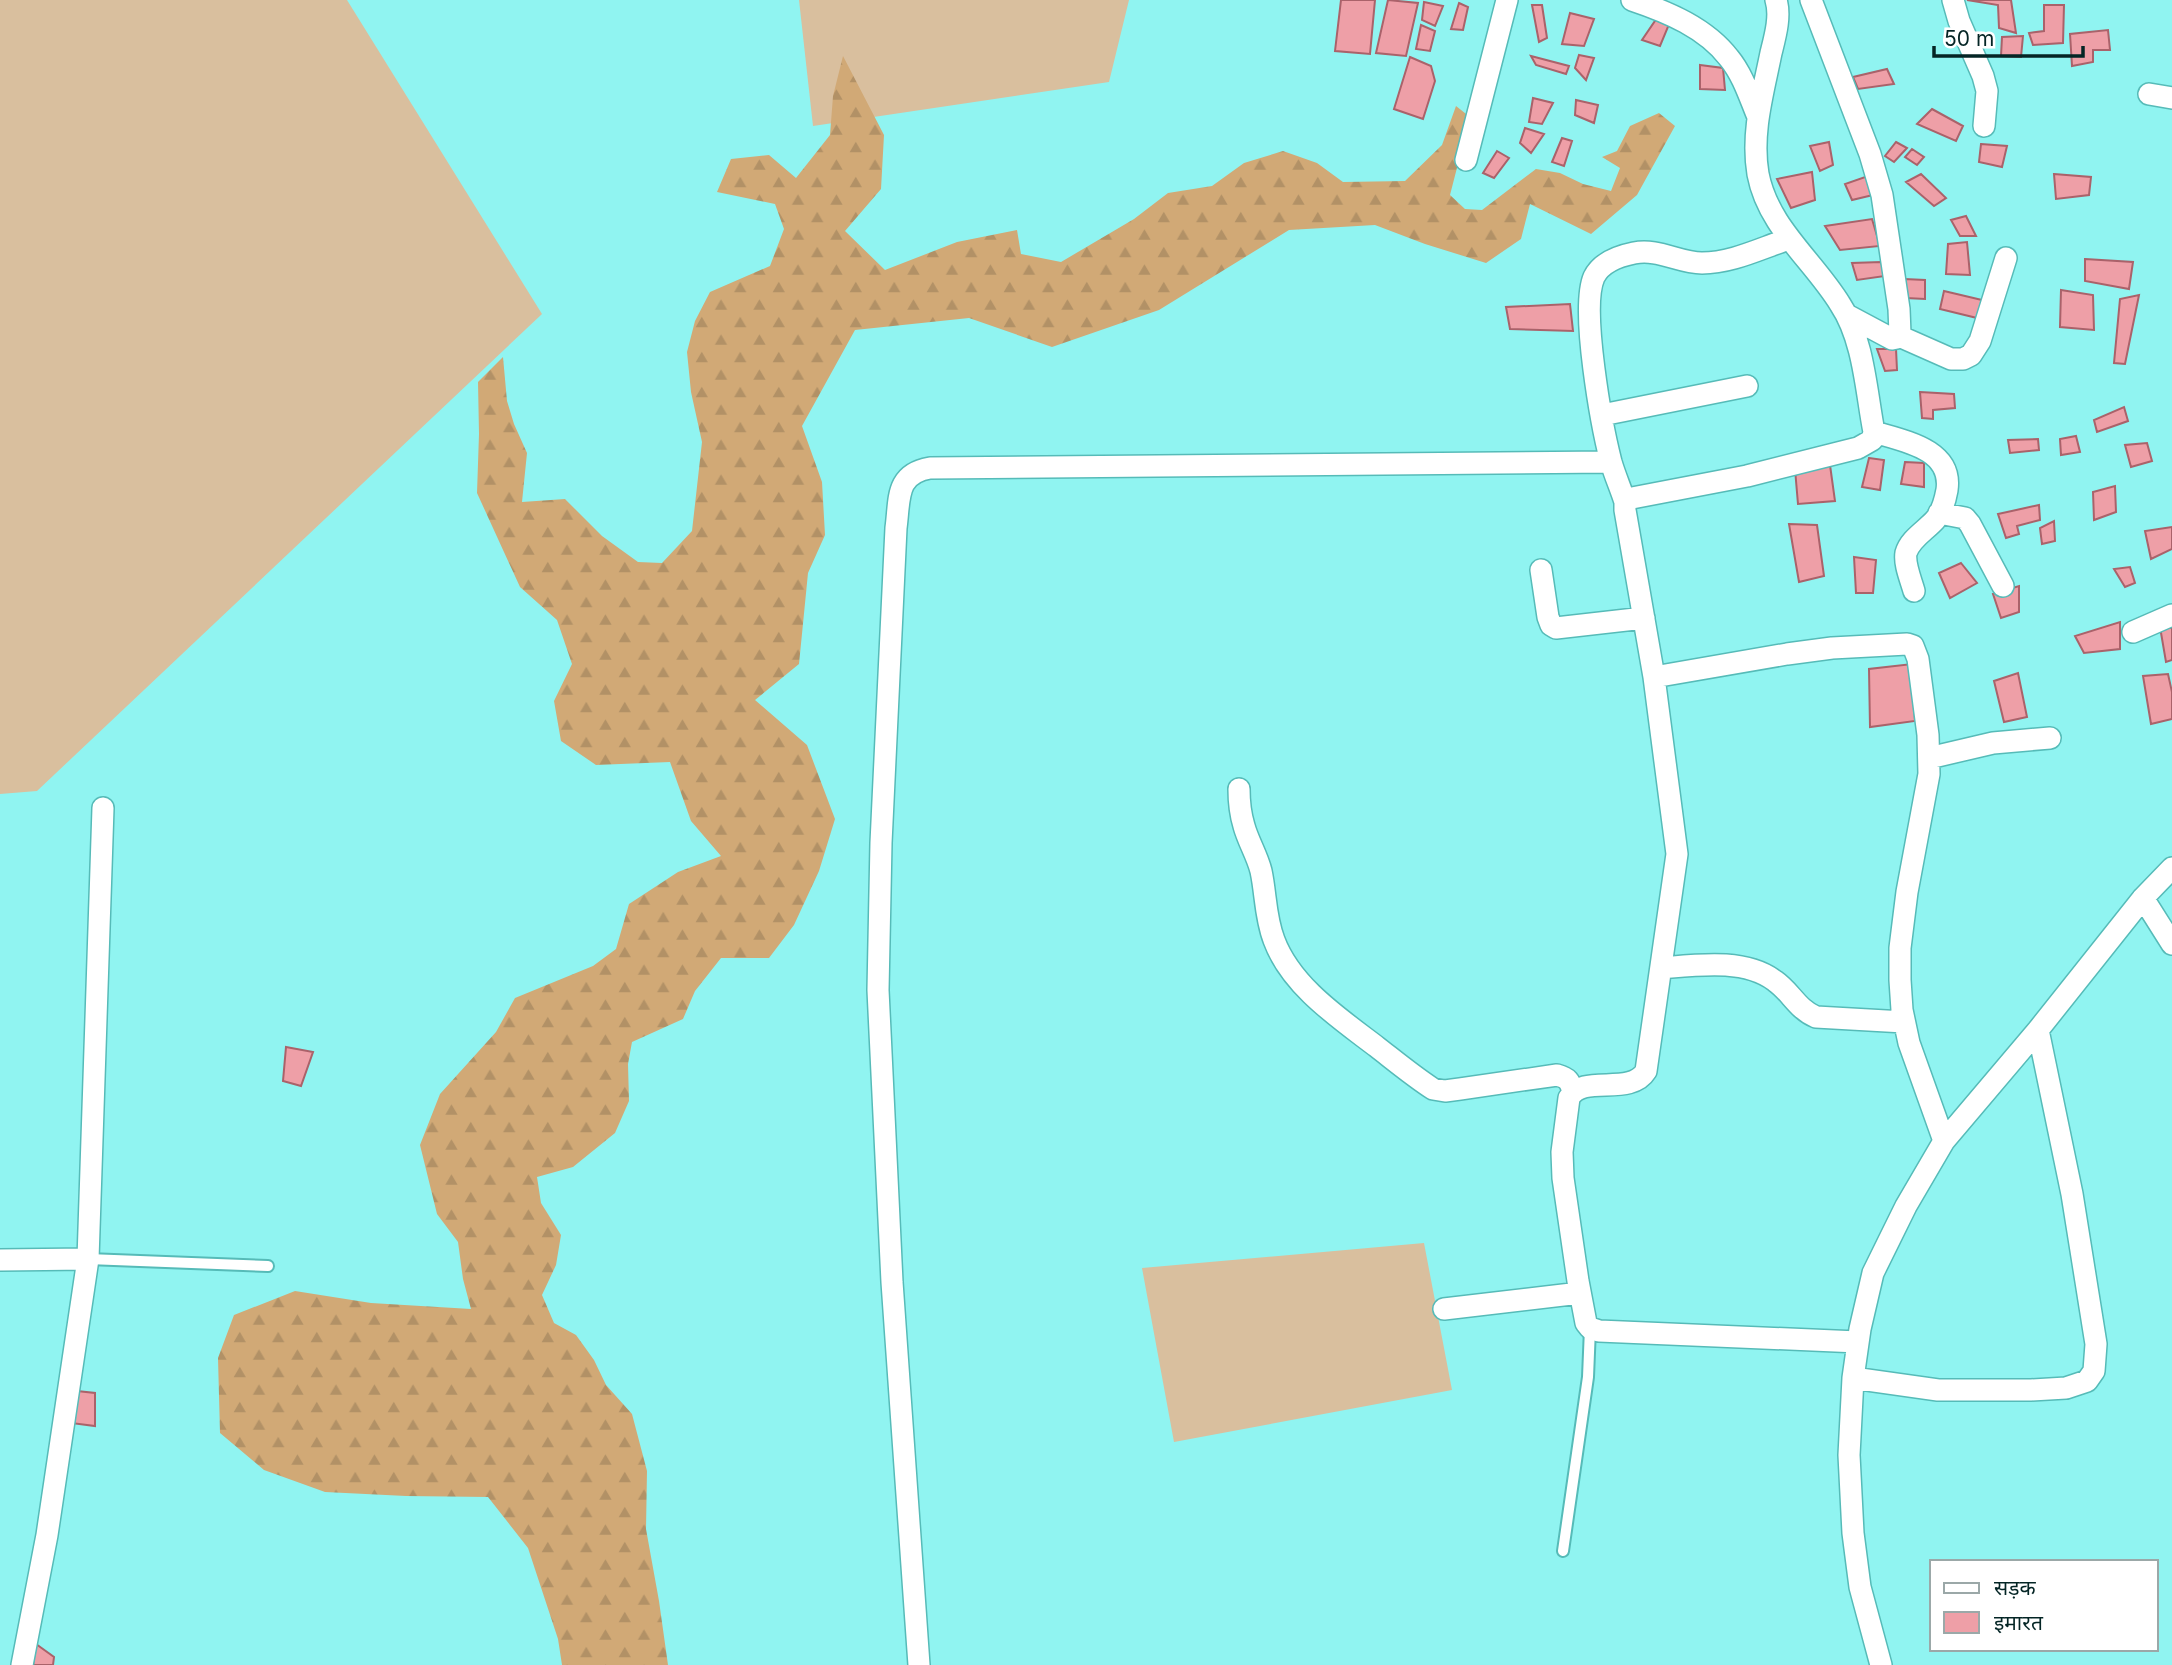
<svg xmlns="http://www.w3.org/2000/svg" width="2172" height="1665" viewBox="0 0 2172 1665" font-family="Inter,'Noto Sans Devanagari',sans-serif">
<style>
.grass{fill:#d9bf9e}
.forest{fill:url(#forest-firs)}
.building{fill:#ee9fa7;stroke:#aa626a;stroke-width:2}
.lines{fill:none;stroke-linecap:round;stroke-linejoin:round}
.service-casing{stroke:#56bbb8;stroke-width:14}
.minor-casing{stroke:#56bbb8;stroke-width:24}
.service{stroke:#fff;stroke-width:10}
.minor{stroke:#fff;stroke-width:21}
</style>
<defs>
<pattern id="forest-firs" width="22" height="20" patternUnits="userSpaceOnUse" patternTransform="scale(1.75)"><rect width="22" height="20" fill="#d1a976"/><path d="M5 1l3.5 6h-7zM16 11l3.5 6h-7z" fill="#b29166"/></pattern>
</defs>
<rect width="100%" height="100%" fill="#90f4f1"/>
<!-- grass -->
<path class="grass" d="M0,0H347L542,314L37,791L0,794Z
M799,0H1129L1109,82L813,126Z
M1424,1243L1452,1390L1174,1442L1142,1268Z"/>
<!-- forest -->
<path class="forest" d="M843,56L884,135L881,189L845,231L885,270L957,242L1017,230L1021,254L1061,262L1134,219L1168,193L1212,186L1244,163L1283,151L1317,163L1343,182L1405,181L1442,145L1456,106L1475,121L1459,160L1450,195L1465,209L1482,210L1536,169L1560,173L1583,184L1611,191L1620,168L1602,157L1617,151L1630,126L1659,113L1675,126L1637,195L1591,234L1530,204L1521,239L1486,263L1425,244L1375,225L1289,230L1159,310L1052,347L969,318L855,330L802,426L822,482L825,535L808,573L799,664L755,700L807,745L835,819L819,871L794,925L769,958H721L695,991L683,1019L632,1042L628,1064L629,1101L615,1133L573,1167L537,1177L541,1203L561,1235L556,1265L542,1295L554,1323L576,1335L594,1360L606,1385L632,1414L647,1471L646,1529L659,1601L668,1665H562L558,1639L528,1548L488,1497L406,1496L325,1492L264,1470L220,1433L218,1358L234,1315L295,1291L371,1303L471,1309L463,1279L458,1242L437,1214L420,1145L440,1094L496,1032L515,998L593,966L616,949L629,904L678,872L721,856L691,821L670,762L596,765L561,741L554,701L572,664L557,620L520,587L477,493L479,434L478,382L503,357L507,401L514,424L527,453L522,502L565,499L602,536L638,562L662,563L692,531L702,442L691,392L687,352L695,321L710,292L770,266L784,229L775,204L717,192L731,159L769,155L796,178L830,135L833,96Z"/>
<!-- building -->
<path class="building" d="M1341,0H1375L1370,54L1335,51Z
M1388,0L1418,3L1406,56L1376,53Z
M1967,0H2011L2016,33L1999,28L1998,5Z
M1424,2L1443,6L1435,26L1422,20Z
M1459,3L1468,7L1463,30L1451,29Z
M1532,5H1542L1547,38L1539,42Z
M2044,5H2064L2063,43L2033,45L2029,33L2044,31Z
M1570,13L1594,19L1584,46L1562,44Z
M1657,18L1670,22L1660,46L1642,40Z
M1421,25L1435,31L1430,51L1416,49Z
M2108,30L2110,50H2093V62L2072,66L2070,34Z
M2023,36L2021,57L2001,56L2002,37Z
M1579,55L1594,58L1586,80L1575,68Z
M1531,56L1569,66L1566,74L1536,65Z
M1410,57L1431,66L1435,81L1423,119L1394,109Z
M1700,65L1723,68L1725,90L1700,89Z
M1887,69L1894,84L1858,89L1853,77Z
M1533,98L1553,103L1542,124L1529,122Z
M1576,100L1598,105L1594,123L1575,115Z
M1932,109L1963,126L1956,141L1917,124Z
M1525,128L1544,134L1531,153L1520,143Z
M1562,138L1572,141L1564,166L1552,162Z
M1829,142L1833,165L1820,171L1810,146Z
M1896,142L1907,148L1894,162L1885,156Z
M1981,144L2007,146L2002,167L1979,162Z
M1912,149L1924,157L1917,165L1905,157Z
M1497,151L1509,158L1494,178L1483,173Z
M1812,172L1815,200L1791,208L1777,179Z
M1921,174L1946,198L1934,206L1906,182Z
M2054,174L2091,177L2089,195L2056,199Z
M1868,176L1873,195L1852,200L1845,184Z
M1966,216L1976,236H1960L1951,220Z
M1872,219L1880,246L1840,250L1825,226Z
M1967,242L1970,275L1946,274L1948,244Z
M2085,259L2133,262L2129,289L2085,281Z
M1881,262L1885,276L1857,280L1852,263Z
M1904,279L1925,280V299L1906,298Z
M2061,290L2093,295L2094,330L2060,327Z
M1944,291L1982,300L1977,318L1940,309Z
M2139,295L2125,364L2114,363L2120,299Z
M1570,304L1573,331L1510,329L1506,307Z
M1877,349H1896L1897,370L1885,371Z
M1920,392L1954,394L1955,408L1933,410V419L1922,418Z
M2124,407L2128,421L2097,432L2094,420Z
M2076,436L2080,452L2061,455L2060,439Z
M2038,439L2039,450L2010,453L2008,440Z
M2147,443L2152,461L2131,467L2125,445Z
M1869,458L1884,460L1880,490L1862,487Z
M1905,462L1924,463V487L1901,484Z
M1830,465L1835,501L1798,504L1795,469Z
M2115,486L2116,512L2094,520L2093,492Z
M2039,505L2040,520L2017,526L2019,534L2006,538L1998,514Z
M2054,521L2055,541L2042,544L2040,528Z
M1789,524L1817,525L1824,576L1799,582Z
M2172,527V549L2151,559L2145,531Z
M1854,557L1876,560L1873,593H1856Z
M1961,563L1977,583L1950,598L1939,573Z
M2130,567L2135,583L2125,587L2114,569Z
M2019,586V612L2001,618L1993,594Z
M2120,622V649L2084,653L2075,636Z
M2160,627L2172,628V660L2166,662Z
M1912,664L1915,721L1870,727L1869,669Z
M2018,673L2027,717L2004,722L1994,681Z
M2168,674L2172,692V719L2151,724L2143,676Z
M286,1047L313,1052L301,1086L283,1081Z
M77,1391L95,1393V1426L71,1423Z
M36,1644L54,1657L53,1665H33Z"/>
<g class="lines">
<!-- service casing -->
<g class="service-casing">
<path id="service" d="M88,1259L268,1266
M1563,1551L1588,1377L1590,1328"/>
</g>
<!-- minor casing -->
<g class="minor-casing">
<path id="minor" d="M1632,0C1668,12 1706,28 1729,58C1743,75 1750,98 1758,117
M1811,0L1870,154L1882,195L1899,309L1900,334L1897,338L1892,339L1847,315
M1953,0L1959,21L1983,76L1987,91L1984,126
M2149,94L2172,98
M1466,160L1507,0
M1789,239C1761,248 1732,263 1702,263C1679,263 1658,248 1634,253C1619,256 1601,263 1594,277C1580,309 1602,427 1611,462C1615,476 1621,489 1625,502V510L1654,677L1677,854L1646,1071C1630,1097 1583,1073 1569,1098L1562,1152L1563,1178L1578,1281L1586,1323L1590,1328L1599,1331L1858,1342
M1899,336L1951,359H1963L1971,355L1980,341L2006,258
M1602,415L1747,386
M1874,432C1904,441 1953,449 1947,490C1945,501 1942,512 1935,520C1925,531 1910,539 1906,553C1904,564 1911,580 1914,591
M1625,502L1632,498L1747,476L1858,448L1872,440L1874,432C1866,391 1864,340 1840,304C1813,260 1768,227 1758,174C1751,133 1763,93 1771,53C1775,37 1781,16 1776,0
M1939,513L1965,518L1970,524L2003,586
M1541,570L1548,617L1551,625L1556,628L1644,618
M2133,632L2172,615
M1654,677L1787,654L1832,648L1907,644L1913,646L1918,659L1928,735L1929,774L1907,892L1900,948V980L1902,1010L1909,1043L1944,1141
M1929,758L1993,743L2050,738
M1239,789C1239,801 1240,813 1244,826C1248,841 1257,855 1261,871C1266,894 1265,917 1274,940C1291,986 1339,1018 1377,1047C1395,1061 1413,1076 1433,1089L1445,1091L1460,1089L1557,1075C1568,1078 1570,1081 1573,1092
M2143,898L2172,944
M1661,968C1697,965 1745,958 1775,981C1791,992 1797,1009 1816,1017L1904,1022
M0,1260L88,1259
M1444,1309L1580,1293
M1853,1378L1938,1390H2031L2066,1388L2087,1381L2094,1371L2096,1344L2072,1194L2038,1030
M22,1665L47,1535L88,1259L103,808
M919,1665L892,1282L878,990L881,843L896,528C900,499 895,474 930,468L1611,462
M1881,1665L1860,1587L1853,1533L1849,1455L1853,1378L1860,1329L1873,1273L1906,1206L1944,1141L2038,1030L2143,898L2172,868"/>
</g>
<!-- service -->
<use href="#service" class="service"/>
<!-- minor -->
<use href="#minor" class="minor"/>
</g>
<!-- legend -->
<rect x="1930" y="1560" width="228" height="91" fill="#ffffff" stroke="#9ba8a8" stroke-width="2"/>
<rect x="1944" y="1583" width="35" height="10" fill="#ffffff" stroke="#9ba8a8" stroke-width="2"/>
<text x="1994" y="1595" font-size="21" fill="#042525">सड़क</text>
<rect x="1944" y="1612" width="35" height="21" fill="#ee9fa7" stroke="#9ba8a8" stroke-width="2"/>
<text x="1994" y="1630" font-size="21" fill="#042525">इमारत</text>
<!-- scale -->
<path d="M1934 46v10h149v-10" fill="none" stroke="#042525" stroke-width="3.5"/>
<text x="1944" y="46" font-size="21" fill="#042525" stroke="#ffffff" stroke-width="5" paint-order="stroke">50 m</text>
</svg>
